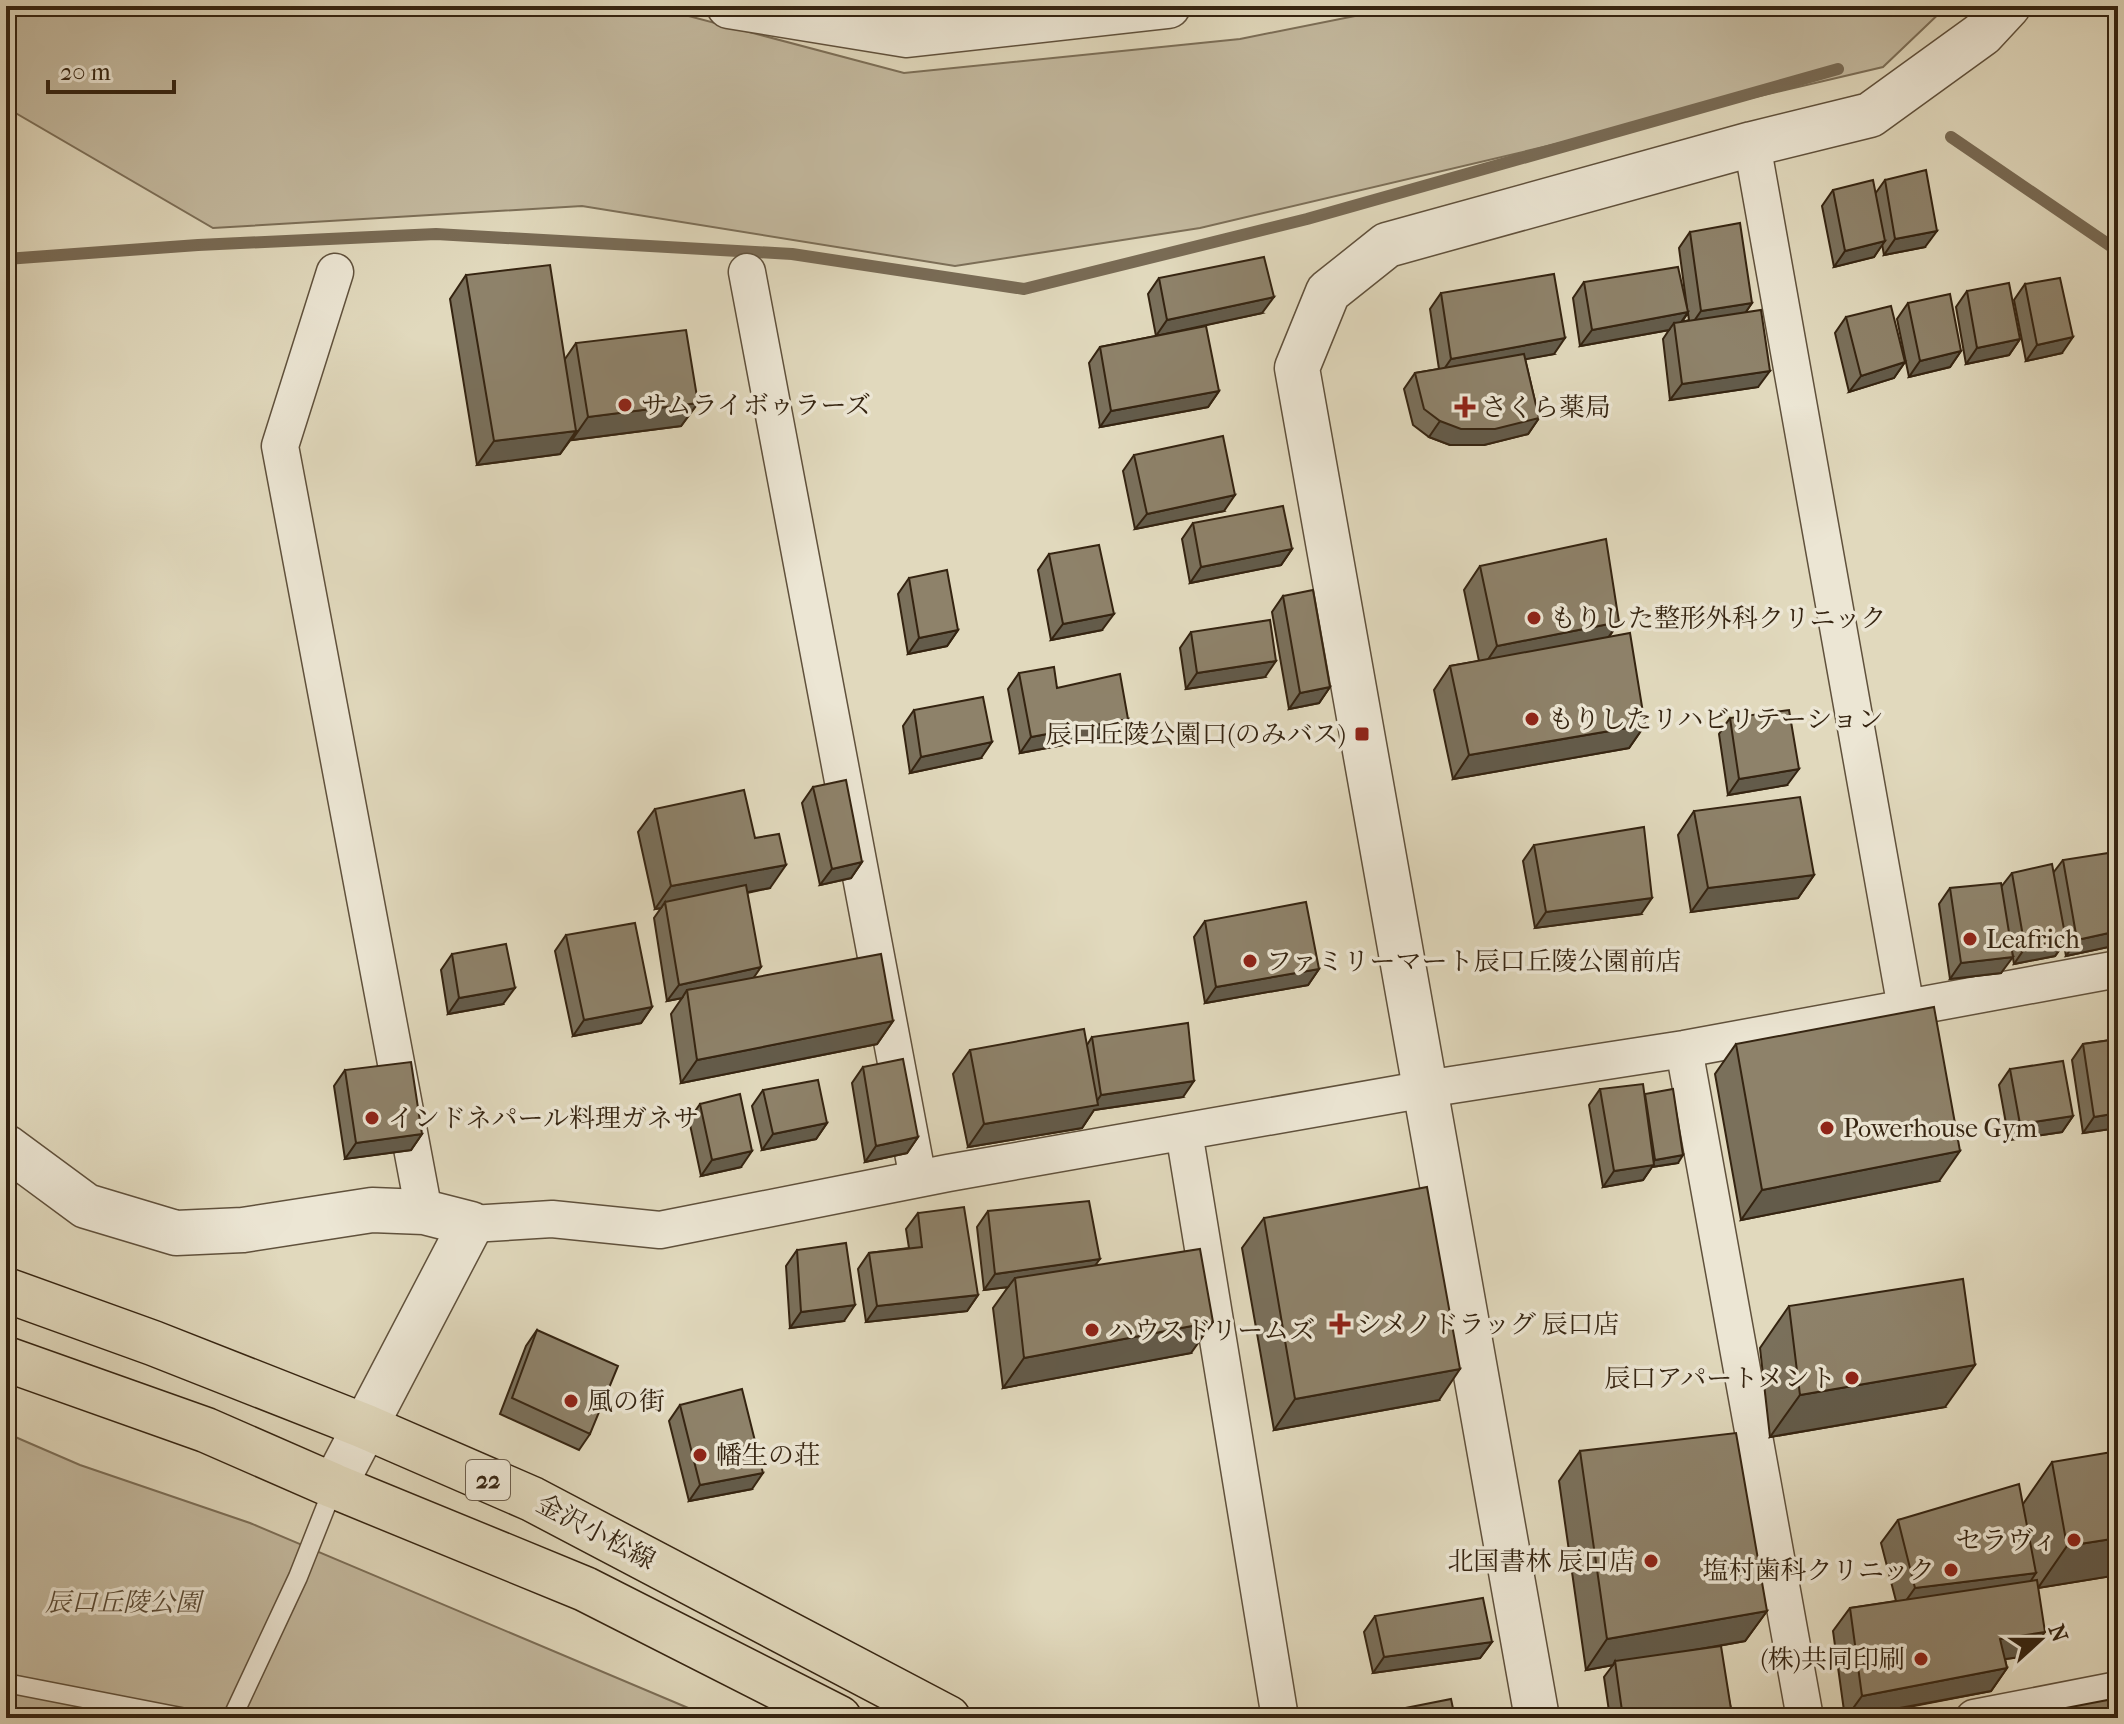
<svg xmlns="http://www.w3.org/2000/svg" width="2124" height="1724" viewBox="0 0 2124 1724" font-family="'IM FELL French Canon','Noto Serif JP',serif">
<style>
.green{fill:#c4baa0;stroke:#7c6f58;stroke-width:2}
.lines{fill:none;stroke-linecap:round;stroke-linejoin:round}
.stream{stroke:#796b55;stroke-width:12}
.service-casing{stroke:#60513c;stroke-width:21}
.minor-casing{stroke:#60513c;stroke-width:39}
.tertiary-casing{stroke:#60513c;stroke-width:47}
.primary-casing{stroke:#352411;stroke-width:47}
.service{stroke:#ece6d4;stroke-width:18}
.minor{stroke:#ece6d4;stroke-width:36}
.tertiary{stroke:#ece6d4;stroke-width:44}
.primary{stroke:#e1d9bd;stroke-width:44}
.wall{fill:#7a705b;stroke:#352411;stroke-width:2;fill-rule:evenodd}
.shaded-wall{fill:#635b4a;stroke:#352411;stroke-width:2}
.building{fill:#8e826a;stroke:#352411;stroke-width:2}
.poi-dot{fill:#8f2418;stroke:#ece6d4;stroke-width:3}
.labels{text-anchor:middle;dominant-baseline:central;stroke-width:7;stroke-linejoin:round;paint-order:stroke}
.shield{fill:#ece6d4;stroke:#6c5e4c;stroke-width:2}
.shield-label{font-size:24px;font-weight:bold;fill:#352411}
.poi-label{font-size:26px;fill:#352411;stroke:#ece6d4;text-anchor:start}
.street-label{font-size:26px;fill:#352411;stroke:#ece6d4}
.park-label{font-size:26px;font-style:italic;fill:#594a35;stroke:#ece6d4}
</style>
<rect width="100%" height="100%" fill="#e1d9bd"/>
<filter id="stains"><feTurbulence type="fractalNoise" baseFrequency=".0025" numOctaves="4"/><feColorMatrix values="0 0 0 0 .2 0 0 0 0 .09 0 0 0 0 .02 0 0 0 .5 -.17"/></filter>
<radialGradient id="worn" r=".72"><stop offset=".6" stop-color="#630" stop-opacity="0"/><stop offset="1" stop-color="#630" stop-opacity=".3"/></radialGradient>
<!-- green -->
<path class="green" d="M6,6H651L904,73L1240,39L1405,6H1947L1883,67L1200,228L955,266L582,206L213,228L12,111L6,117Z
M6,1433L80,1465L250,1523L712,1718H6Z"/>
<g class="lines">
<!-- stream -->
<path class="stream" d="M1951,137L2118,251
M6,259L198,245L436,234L792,254L1024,289L1307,219L1838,69"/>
<!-- service casing -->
<g class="service-casing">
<path id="service" d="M6,1683L186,1718
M232,1718L298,1577L334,1486"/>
</g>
<!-- minor casing -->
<g class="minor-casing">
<path id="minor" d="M1752,144L1906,1008
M335,272L280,446L424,1212
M747,272L918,1179
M1684,1049L1805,1718
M1184,1132L1280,1718
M471,1224L552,1219L660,1230L948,1173L1426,1089L1684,1049L2118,969
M1974,1718L2118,1690"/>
</g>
<!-- tertiary casing -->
<g class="tertiary-casing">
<path id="tertiary" d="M729,6L907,35L1168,6
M6,1147L86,1206L176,1233L243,1230L372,1210L424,1212L471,1224L334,1486
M1537,1718L1297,368L1328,292L1387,245L1752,144L1870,115L1982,34L2008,6"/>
</g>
<!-- primary casing -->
<g class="primary-casing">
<path id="primary" d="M6,1290L153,1343L364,1426L532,1499L948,1718
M6,1359L206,1430L334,1486L585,1589L839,1718"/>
</g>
<!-- service -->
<use href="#service" class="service"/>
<!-- minor -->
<use href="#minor" class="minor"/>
<!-- tertiary -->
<use href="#tertiary" class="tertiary"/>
<!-- primary -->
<use href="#primary" class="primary"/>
</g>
<!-- wall -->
<path class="wall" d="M1885,180L1925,247L1884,255L1882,244L1874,257L1834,267L1822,206L1833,190L1875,194Z
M1690,232L1752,303L1745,313L1758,387L1670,400L1663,339L1669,330L1580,346L1573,298L1584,282L1687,308L1679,248ZM1688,313L1689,320L1682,322Z
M466,275L565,359L576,343L698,403L681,426L572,440V438L560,454L477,465L450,299Z
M1159,278L1262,313L1163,334L1219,391L1208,407L1100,427L1089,363L1100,347L1156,336L1148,294Z
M2025,284L2062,353L2026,361L2014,300Z
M1967,291L2020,339L2009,355L1966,364L1956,307Z
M1441,293L1554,354L1525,359L1539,418L1528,434L1484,445H1450L1429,437L1413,425L1404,389L1415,373L1439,369L1430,309Z
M1908,303L1961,351L1950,367L1909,377L1897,319Z
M1846,317L1905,362L1894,378L1849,392L1835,333Z
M1134,455L1224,511L1135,529L1123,471Z
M1193,523L1292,549L1281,565L1190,583L1182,539Z
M1049,554L1102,630L1051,640L1038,570Z
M1480,566L1619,622L1609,637L1645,725L1629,748L1453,779L1434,690L1450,666L1479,661L1464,590Z
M909,578L958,630L947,646L908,654L898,594Z
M1283,596L1330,687L1319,703L1289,709L1272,612Z
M1191,632L1265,677L1186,689L1180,648Z
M1019,673L1057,688L1117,735L1020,753L1008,689Z
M914,710L981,758L910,773L903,726Z
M1730,718L1787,785L1728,795L1719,734Z
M813,787L862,862L851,878L820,885L802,803Z
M655,809L755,838L770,888L747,893L753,978L893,1021L877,1044L681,1083L671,1014L682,998L667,1001L654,918L661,908L655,909L638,832Z
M1694,811L1814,875L1798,898L1691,912L1678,835Z
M1534,845L1641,914L1535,928L1523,861Z
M2063,860L2118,861V945L2066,956L2064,944L2055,956L2014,964L2012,952L2001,973L1950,979L1939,904L1950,888L2001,887L2012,873H2053Z
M1205,921L1319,969L1308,985L1205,1003L1194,937Z
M566,935L652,1007L641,1023L573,1036L555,951Z
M452,954L503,1004L448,1014L441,970Z
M1092,1037L1183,1097L1094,1110L1082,1128L968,1147L953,1074L970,1050L1087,1045Z
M2118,1039V1128L2083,1133L2072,1060L2083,1044Z
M1736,1044L1939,1181L1741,1220L1715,1074Z
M863,1067L918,1137L907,1153L865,1162L852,1083Z
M2010,1069L2073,1116L2062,1132L2009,1140L1999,1085Z
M345,1070L422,1134L411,1150L345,1159L334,1086Z
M1600,1089L1644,1094L1678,1163L1652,1167L1643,1180L1603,1187L1589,1105Z
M763,1090L827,1123L816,1139L762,1150L752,1106Z
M700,1104L741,1167L701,1176L689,1120Z
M988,1211L1096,1265L1191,1353L1003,1388L993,1308L1008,1287L984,1290L977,1227Z
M918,1213L978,1295L967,1311L866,1322L858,1269L869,1253L909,1248L906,1229Z
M1264,1218L1439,1400L1274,1430L1242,1248Z
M797,1250L844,1321L790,1328L786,1266Z
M1789,1306L1945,1407L1770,1437L1760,1348Z
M537,1330L590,1434L579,1450L500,1414L526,1346Z
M680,1405L752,1489L689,1501L669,1421Z
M1580,1451L1767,1611L1745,1641L1718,1646L1731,1709L1725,1718H1610L1604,1677L1613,1665L1586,1670L1559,1481Z
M2052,1462L2118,1575L2038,1588L2028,1656L2005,1659L2007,1668L1991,1691L1852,1718H1845L1833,1631L1850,1608L1896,1601L1881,1543L1898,1520L2023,1504Z
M1375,1616L1492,1642L1480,1658L1373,1673L1364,1632Z"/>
<!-- shaded-wall -->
<path class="shaded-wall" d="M1937,231L1925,247L1884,255L1895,239Z
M1885,241L1874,257L1834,267L1845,251Z
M1274,297L1262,313L1156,336L1167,320Z
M1752,303L1741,319L1690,327L1701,311Z
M1688,312L1677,328L1674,323L1669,330L1580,346L1592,330Z
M2073,337L2062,353L2026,361L2037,345Z
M1565,338L1554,354L1440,375L1451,359Z
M2020,339L2009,355L1966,364L1977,348Z
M1961,351L1950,367L1909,377L1920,361Z
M1905,362L1894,378L1849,392L1861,376Z
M1770,371L1758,387L1670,400L1682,384Z
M1219,391L1208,407L1100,427L1111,411Z
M698,403L681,426L572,440L588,417Z
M1539,418L1528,434L1484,445H1450L1429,437L1440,421Z
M576,431L560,454L477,465L494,441Z
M1235,495L1224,511L1135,529L1147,514Z
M1292,549L1281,565L1190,583L1201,567Z
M1114,614L1102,630L1051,640L1063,624Z
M1619,622L1603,645L1481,670L1497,646Z
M958,630L947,646L908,654L919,638Z
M1276,661L1265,677L1186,689L1197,673Z
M1330,687L1319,703L1289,709L1300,693Z
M1128,719L1117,735L1020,753L1031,737Z
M1645,725L1629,748L1453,779L1469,755Z
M992,742L981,758L910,773L921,757Z
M1799,769L1787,785L1728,795L1739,779Z
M862,862L851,878L820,885L832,869Z
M786,865L770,888L666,907L665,902L661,908L655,909L671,886Z
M1814,875L1798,898L1691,912L1708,888Z
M1652,898L1641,914L1535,928L1546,912Z
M2118,931V945L2066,956L2077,940Z
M2066,940L2055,956L2014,964L2025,948Z
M2013,957L2001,973L1950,979L1961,963Z
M761,967L750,983L687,990L682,998L667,1001L679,985Z
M1319,969L1308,985L1205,1003L1216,987Z
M515,988L503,1004L448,1014L459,998Z
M652,1007L641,1023L573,1036L584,1020Z
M893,1021L877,1044L681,1083L697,1060Z
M1194,1081L1183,1097L1094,1110L1082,1128L968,1147L984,1124L1094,1105L1101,1095Z
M2118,1113V1128L2083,1133L2094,1117Z
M2073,1116L2062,1132L2009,1140L2020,1124Z
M827,1123L816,1139L762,1150L773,1134Z
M422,1134L411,1150L345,1159L356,1143Z
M918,1137L907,1153L865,1162L876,1146Z
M752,1151L741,1167L701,1176L712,1160Z
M1960,1151L1939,1181L1741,1220L1762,1190Z
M1683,1155L1678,1163L1652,1167L1643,1180L1603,1187L1614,1171L1651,1165L1655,1160Z
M1100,1259L1088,1275L1015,1278L1008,1287L984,1290L995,1274Z
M978,1295L967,1311L866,1322L877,1306Z
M855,1305L844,1321L790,1328L801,1312Z
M1213,1322L1191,1353L1003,1388L1024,1358Z
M1975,1365L1945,1407L1770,1437L1800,1395Z
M1460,1369L1439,1400L1274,1430L1295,1399Z
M763,1473L752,1489L689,1501L700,1485Z
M2118,1538V1575L2038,1588L2067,1546Z
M2036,1573L2020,1597L1898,1612L1915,1588Z
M1767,1611L1745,1641L1616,1664L1615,1661L1613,1665L1586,1670L1607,1639Z
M2045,1632L2028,1656L1983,1662L2000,1639Z
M1492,1642L1480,1658L1373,1673L1384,1657Z
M2007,1668L1991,1691L1846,1718L1862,1696Z
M1731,1709L1725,1718H1680Z"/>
<!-- building -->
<path class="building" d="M1926,170L1937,231L1895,239L1885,180Z
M1873,180L1885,241L1845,251L1833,190Z
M1740,223L1752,303L1701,311L1690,232Z
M1264,257L1274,297L1167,320L1159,278Z
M550,265L576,431L494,441L466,275Z
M1678,267L1688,312L1592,330L1584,282Z
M1554,274L1565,338L1451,359L1441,293Z
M2060,278L2073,337L2037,345L2025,284Z
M2009,283L2020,339L1977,348L1967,291Z
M1950,294L1961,351L1920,361L1908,303Z
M1891,306L1905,362L1861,376L1846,317Z
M1761,310L1770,371L1682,384L1674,323Z
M1206,326L1219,391L1111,411L1100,347Z
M686,330L698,403L588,417L576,343Z
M1524,354L1539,418L1495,429H1461L1440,421L1424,409L1415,373Z
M1223,436L1235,495L1147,514L1134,455Z
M1283,506L1292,549L1201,567L1193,523Z
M1606,539L1619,622L1497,646L1480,566Z
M1099,545L1114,614L1063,624L1049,554Z
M947,570L958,630L919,638L909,578Z
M1313,590L1330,687L1300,693L1283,596Z
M1270,620L1276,661L1197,673L1191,632Z
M1630,633L1645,725L1469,755L1450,666Z
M1054,667L1057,688L1120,674L1128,719L1031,737L1019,673Z
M983,697L992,742L921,757L914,710Z
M1789,710L1799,769L1739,779L1730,718Z
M846,780L862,862L832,869L813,787Z
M744,790L755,838L779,834L786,865L671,886L655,809Z
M1800,797L1814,875L1708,888L1694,811Z
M1644,827L1652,898L1546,912L1534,845Z
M2115,852L2118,866V931L2077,940L2063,860Z
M2052,864L2066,940L2025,948L2012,873Z
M2001,883L2013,957L1961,963L1950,888Z
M746,885L761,967L679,985L665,902Z
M1306,902L1319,969L1216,987L1205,921Z
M635,923L652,1007L584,1020L566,935Z
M506,944L515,988L459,998L452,954Z
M881,954L893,1021L697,1060L687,990Z
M1934,1007L1960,1151L1762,1190L1736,1044Z
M1188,1023L1194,1081L1101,1095L1092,1037Z
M1084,1029L1098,1105L984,1124L970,1050Z
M2118,1039V1113L2094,1117L2083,1044Z
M903,1059L918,1137L876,1146L863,1067Z
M2063,1061L2073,1116L2020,1124L2010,1069Z
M411,1062L422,1134L356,1143L345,1070Z
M818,1080L827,1123L773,1134L763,1090Z
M1643,1084L1654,1165L1614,1171L1600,1089Z
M1673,1089L1683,1155L1655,1160L1645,1094Z
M740,1094L752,1151L712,1160L700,1104Z
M1427,1187L1460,1369L1295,1399L1264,1218Z
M1089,1201L1100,1259L995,1274L988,1211Z
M964,1207L978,1295L877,1306L869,1253L922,1247L918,1213Z
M846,1243L855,1305L801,1312L797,1250Z
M1200,1249L1213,1322L1024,1358L1015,1278Z
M1963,1279L1975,1365L1800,1395L1789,1306Z
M537,1330L618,1366L590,1434L512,1398Z
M742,1389L763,1473L700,1485L680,1405Z
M1736,1433L1767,1611L1607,1639L1580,1451Z
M2118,1451V1538L2067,1546L2052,1462Z
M2019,1484L2036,1573L1915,1588L1898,1520Z
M2037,1580L2045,1632L2000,1639L2007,1668L1862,1696L1850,1608Z
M1483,1598L1492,1642L1384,1657L1375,1616Z
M1721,1646L1731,1709L1680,1718H1623L1615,1661Z
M2118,1698V1718H2014Z
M1451,1699L1455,1718H1355Z"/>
<!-- markers -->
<g class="poi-dot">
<circle cx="625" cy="405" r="8"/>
<path d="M1461 395h8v8h8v8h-8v8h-8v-8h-8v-8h8z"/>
<circle cx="1534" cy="618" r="8"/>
<circle cx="1532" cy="719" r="8"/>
<rect x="1354" y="726" width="16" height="16" rx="4"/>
<circle cx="1970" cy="939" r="8"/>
<circle cx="1250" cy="961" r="8"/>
<circle cx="372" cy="1118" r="8"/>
<circle cx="1827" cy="1128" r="8"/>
<path d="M1336 1312h8v8h8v8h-8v8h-8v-8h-8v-8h8z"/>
<circle cx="1092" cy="1330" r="8"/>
<circle cx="1852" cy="1378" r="8"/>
<circle cx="571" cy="1401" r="8"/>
<circle cx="700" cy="1455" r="8"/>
<circle cx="2074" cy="1540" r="8"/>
<circle cx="1651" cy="1561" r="8"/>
<circle cx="1951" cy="1570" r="8"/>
<circle cx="1921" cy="1659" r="8"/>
</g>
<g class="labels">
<!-- shield labels -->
<rect class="shield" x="466" y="1460" width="44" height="40" rx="6"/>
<g class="shield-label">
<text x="488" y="1480">22</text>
</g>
<!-- poi labels -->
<g class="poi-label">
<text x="641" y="405">サムライボゥラーズ</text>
<text x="1481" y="407">さくら薬局</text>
<text x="1550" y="618">もりした整形外科クリニック</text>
<text x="1548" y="719">もりしたリハビリテーション</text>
<text x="1346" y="734" text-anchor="end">辰口丘陵公園口(のみバス)</text>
<text x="1986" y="939">Leafrich</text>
<text x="1266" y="961">ファミリーマート辰口丘陵公園前店</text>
<text x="388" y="1118">インドネパール料理ガネサ</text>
<text x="1843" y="1128">Powerhouse Gym</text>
<text x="1356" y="1324">シメノドラッグ 辰口店</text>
<text x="1108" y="1330">ハウスドリームズ</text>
<text x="1836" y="1378" text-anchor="end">辰口アパートメント</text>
<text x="587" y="1401">風の街</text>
<text x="716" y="1455">幡生の荘</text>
<text x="2058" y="1540" text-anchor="end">セラヴィ</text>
<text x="1635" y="1561" text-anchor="end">北国書林 辰口店</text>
<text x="1935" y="1570" text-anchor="end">塩村歯科クリニック</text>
<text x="1905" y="1659" text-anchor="end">(株)共同印刷</text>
</g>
<!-- street labels -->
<g class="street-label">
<text transform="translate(596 1532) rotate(28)">金沢小松線</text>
</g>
<!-- park labels -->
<g class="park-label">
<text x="123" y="1602">辰口丘陵公園</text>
</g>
</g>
<!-- margin -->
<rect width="2124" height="1724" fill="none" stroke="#e1d9bd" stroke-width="32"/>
<rect x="8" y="8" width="2108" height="1708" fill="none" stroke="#352411" stroke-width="4"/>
<rect x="16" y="16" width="2092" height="1692" fill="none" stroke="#352411" stroke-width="2"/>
<!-- north arrow -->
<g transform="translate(2040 1640) rotate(69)" stroke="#ece6d4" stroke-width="6" paint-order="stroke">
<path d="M0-6L14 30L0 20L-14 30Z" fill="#352411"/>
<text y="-12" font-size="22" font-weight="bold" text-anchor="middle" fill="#352411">N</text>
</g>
<!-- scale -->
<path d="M48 80v12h126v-12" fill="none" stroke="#352411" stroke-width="4"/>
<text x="60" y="80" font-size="24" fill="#352411" stroke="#ece6d4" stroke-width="6" paint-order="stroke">20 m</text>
<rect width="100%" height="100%" filter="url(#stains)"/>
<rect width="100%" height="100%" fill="url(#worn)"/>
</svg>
